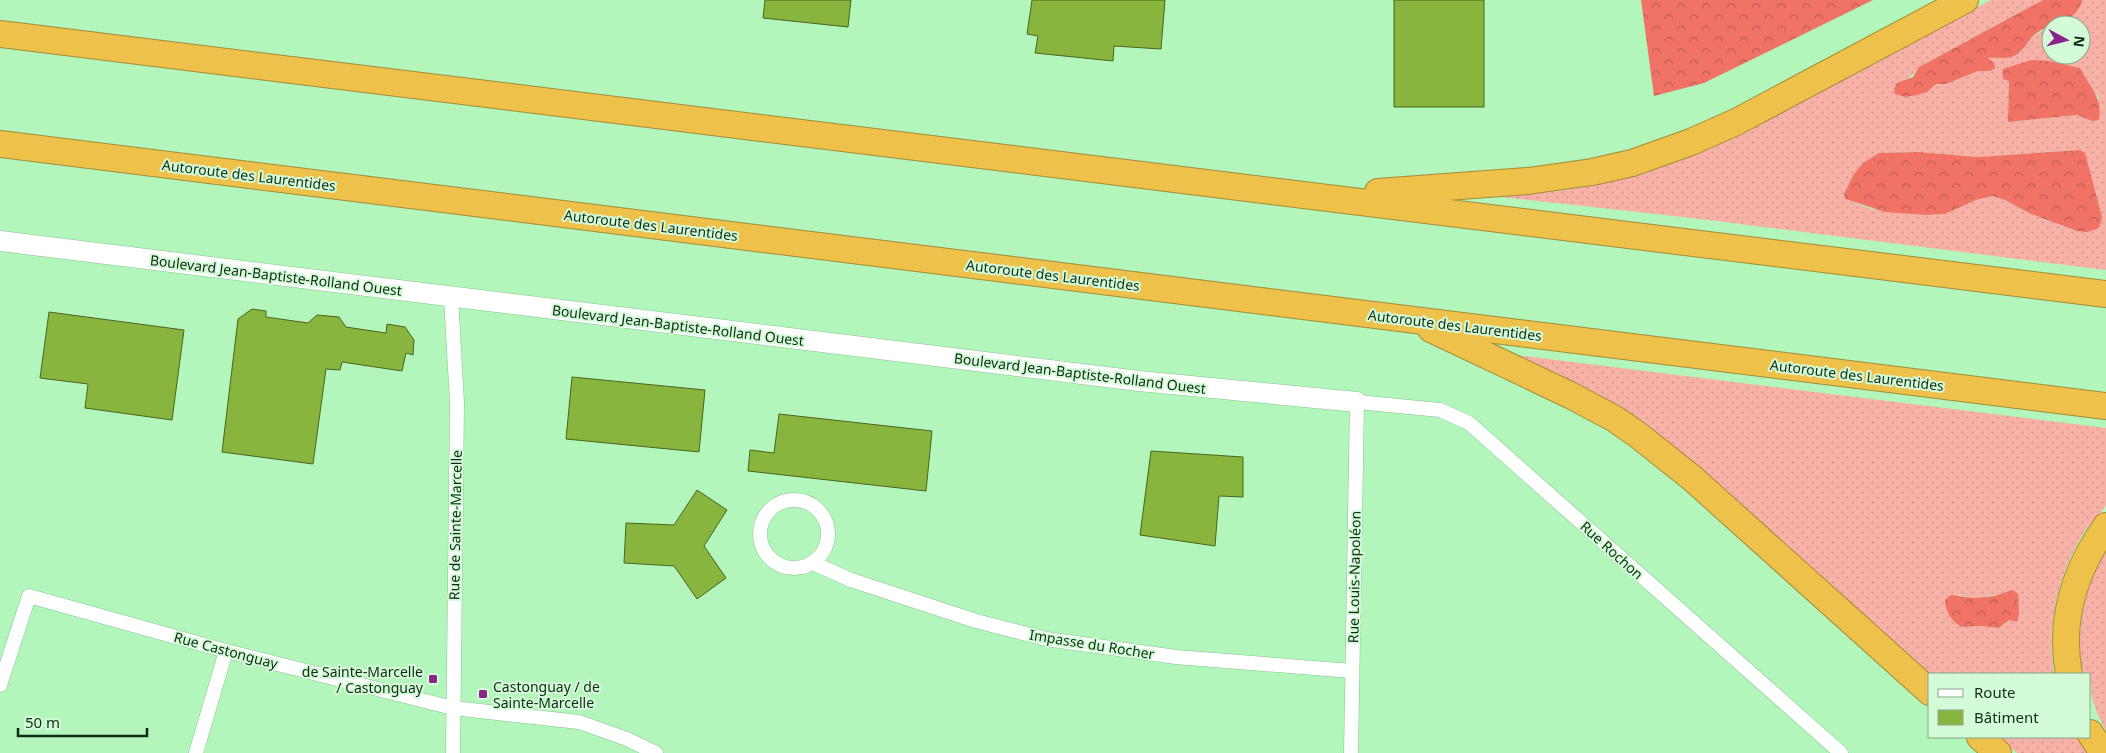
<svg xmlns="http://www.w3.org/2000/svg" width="2106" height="753" viewBox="0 0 2106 753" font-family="'Noto Sans',sans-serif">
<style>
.grass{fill:url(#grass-dots);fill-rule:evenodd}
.forest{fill:url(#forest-crowns)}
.building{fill:#87b53d;stroke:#49651d}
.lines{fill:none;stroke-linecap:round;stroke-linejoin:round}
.street-casing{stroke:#85c68e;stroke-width:15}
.secondary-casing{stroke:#85c68e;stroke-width:21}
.highway-casing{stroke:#a18d38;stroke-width:28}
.street{stroke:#fff;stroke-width:14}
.secondary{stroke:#fff;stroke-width:20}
.highway{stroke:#eec14a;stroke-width:26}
.poi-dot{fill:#8a248b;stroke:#d4fbd8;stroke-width:2}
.labels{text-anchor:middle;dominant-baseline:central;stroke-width:4;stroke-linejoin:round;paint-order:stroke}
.street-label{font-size:14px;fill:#112c16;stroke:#d4fbd8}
.poi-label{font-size:14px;fill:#112c16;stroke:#d4fbd8;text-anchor:end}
</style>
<defs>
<pattern id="grass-dots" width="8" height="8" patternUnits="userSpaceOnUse" patternTransform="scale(1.25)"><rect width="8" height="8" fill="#f7b1a7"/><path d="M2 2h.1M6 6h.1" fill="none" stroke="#d3988f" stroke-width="1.8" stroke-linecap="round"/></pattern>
<pattern id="forest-crowns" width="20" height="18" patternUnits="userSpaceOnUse" patternTransform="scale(1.25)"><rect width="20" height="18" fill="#f07366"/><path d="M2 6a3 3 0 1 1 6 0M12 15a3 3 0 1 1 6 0" fill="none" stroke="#c15f53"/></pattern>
</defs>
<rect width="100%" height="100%" fill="#b3f6bb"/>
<!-- grass -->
<path class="grass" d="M1991,0H2043L1926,63C1914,70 1913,79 1897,83L1927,92L1936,84H1946L1978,71H1990L1987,58L2012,57L2021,52L2032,37L2051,26V55H2081V25H2054L2072,16L2082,0H2106V270L1692,218L1475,194H1527L1559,191L1643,174L1696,153ZM2068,66L2080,68L2086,81L2099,98L2092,121L2077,115L2008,122L2009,81ZM2080,150L2102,217L2100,226L2097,229L2077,231L2031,214L2005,200L1992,196L1976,200L1945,214L1926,215L1871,209L1845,199L1844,194L1853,175L1879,153L1919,152L1978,157Z
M1508,354L2106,428C2106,440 2106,499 2106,505C2102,513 2090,523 2084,532C2058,575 2046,624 2054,674H1930L1707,474ZM2003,594L2017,622L2009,620L1999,628L1982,626L1974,627L1958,595L1973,598Z
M2106,550V731C2095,710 2090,699 2090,674H2084C2073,638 2086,581 2106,550Z
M1997,737H2077L2087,753H2017Z"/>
<!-- forest -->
<path class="forest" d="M1641,0H1873L1704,83L1654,96Z
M2043,0H2082C2081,6 2077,12 2072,16C2059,25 2042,26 2031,38C2025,46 2022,53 2012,57C2004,59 1996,57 1988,58L1994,63L1995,68L1990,71H1978L1946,84H1936L1927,92L1917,95L1905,97L1895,94L1894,89L1897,83L1913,77L1919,67Z
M2031,60L2049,61L2080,68C2090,88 2103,97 2099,120L2092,121L2077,115L2008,122L2009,81L2003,79V69Z
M2080,150L2085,153L2102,217L2100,226L2097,229L2087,232L2077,231L2031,214L2005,200L1992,196L1976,200L1945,214L1926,215L1885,212L1845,199L1844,194L1853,175L1863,163L1879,153L1919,152L1978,157Z
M2013,590L2018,594L2019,613L2017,622L2009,620L1999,628L1982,626L1961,627C1951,620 1946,613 1945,600L1951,595L1973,598L1994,596Z"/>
<!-- building -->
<path class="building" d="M765,0H851L848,27L763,18Z
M1032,0H1165L1161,49L1114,46L1113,61L1035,53L1038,36L1027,34Z
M1394,0H1484V107H1394Z
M252,309L266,311V317L308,323L317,315L339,317L346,327L386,333L387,324L405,327L414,340L413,355L406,353L402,371L342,362L340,370L326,369L313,464L222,452L238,319Z
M49,312L184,330L172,420L85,408L88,384L40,378Z
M572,377L705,390L699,452L566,439Z
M779,414L932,431L926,491L748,471L750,450L774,453Z
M1151,451L1243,457V497L1219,496L1215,546L1140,535Z
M697,490L727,510L704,546L726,578L697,599L674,566L624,563L626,523L674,525Z"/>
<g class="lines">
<!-- street casing -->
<g class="street-casing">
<path id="street" d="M451,297L457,403L453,753
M760 534a34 34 0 1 1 68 0a34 34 0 1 1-68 0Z
M813,563L851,580L976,621L1046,639L1176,657L1352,671
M0,685L29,596L226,651L453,708L579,722L627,739L656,753
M196,753L226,651
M1351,753L1357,402L1440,410L1469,423L1841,753"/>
</g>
<!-- secondary casing -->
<g class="secondary-casing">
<path id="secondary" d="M0,241L1139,381L1357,402"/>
</g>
<!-- highway casing -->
<g class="highway-casing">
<path id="highway" d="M0,34L2106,294
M0,144L2106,406
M1378,192L1528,181L1592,172L1632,163L1691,142L1736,122L1965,0
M1431,329L1570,395L1615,419L1638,435L1692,478L1930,692
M2069,674C2059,620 2074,571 2106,526
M2090,733L2103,753
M1980,737L1998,753"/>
</g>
<!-- street -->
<use href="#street" class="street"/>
<!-- secondary -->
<use href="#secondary" class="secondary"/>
<!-- highway -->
<use href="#highway" class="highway"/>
</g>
<!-- markers -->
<g class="poi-dot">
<rect x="428" y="674" width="10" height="10" rx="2.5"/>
<rect x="478" y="689" width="10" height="10" rx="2.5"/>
</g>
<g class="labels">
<!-- street labels -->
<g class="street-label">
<text transform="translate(249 175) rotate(7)">Autoroute des Laurentides</text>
<text transform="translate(651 225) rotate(7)">Autoroute des Laurentides</text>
<text transform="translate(276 275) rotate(7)">Boulevard Jean-Baptiste-Rolland Ouest</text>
<text transform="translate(1053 275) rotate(7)">Autoroute des Laurentides</text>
<text transform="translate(678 325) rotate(7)">Boulevard Jean-Baptiste-Rolland Ouest</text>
<text transform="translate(1455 325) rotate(7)">Autoroute des Laurentides</text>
<text transform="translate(1080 373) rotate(7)">Boulevard Jean-Baptiste-Rolland Ouest</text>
<text transform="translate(1857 375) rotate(7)">Autoroute des Laurentides</text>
<text transform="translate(455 525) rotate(-89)">Rue de Sainte-Marcelle</text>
<text transform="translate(1612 550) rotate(42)">Rue Rochon</text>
<text transform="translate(1354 577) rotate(-89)">Rue Louis-Napoléon</text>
<text transform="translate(1092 644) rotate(9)">Impasse du Rocher</text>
<text transform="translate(226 650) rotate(15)">Rue Castonguay</text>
</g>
<!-- poi labels -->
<g class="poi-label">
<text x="423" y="671">de Sainte-Marcelle<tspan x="423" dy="16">/ Castonguay</tspan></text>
<text x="493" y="686" text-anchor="start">Castonguay / de<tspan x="493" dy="16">Sainte-Marcelle</tspan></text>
</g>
</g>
<!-- legend -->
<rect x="1928" y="673" width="162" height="65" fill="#d4fbd8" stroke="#86a88a"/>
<rect x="1938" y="689" width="25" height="8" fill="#ffffff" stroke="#86a88a"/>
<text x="1974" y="698" font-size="15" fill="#112c16">Route</text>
<rect x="1938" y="710" width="25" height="15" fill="#87b53d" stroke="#86a88a"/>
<text x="1974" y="723" font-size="15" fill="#112c16">Bâtiment</text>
<!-- north arrow -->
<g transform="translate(2066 40) rotate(97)"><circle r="24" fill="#d4fbd8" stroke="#86a88a"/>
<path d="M0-4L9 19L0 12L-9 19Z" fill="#8a248b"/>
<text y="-8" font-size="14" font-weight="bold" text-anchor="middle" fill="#112c16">N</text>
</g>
<!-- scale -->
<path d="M18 728v8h129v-8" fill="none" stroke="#112c16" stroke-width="2.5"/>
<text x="25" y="728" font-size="15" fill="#112c16" stroke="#d4fbd8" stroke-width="4" paint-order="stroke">50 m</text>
</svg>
